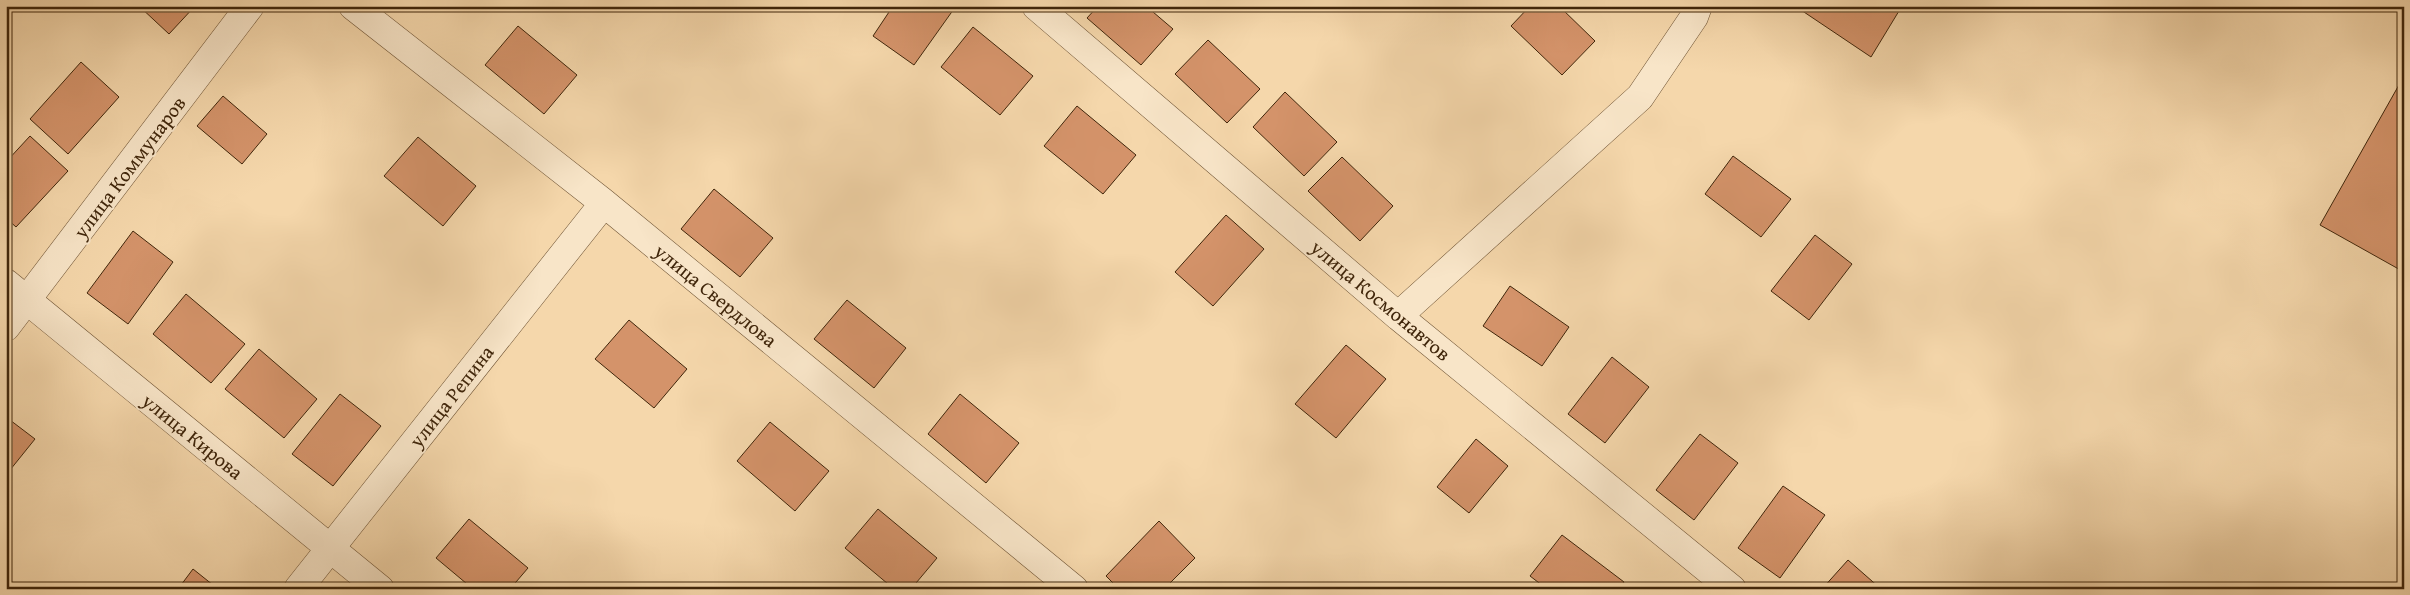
<svg xmlns="http://www.w3.org/2000/svg" width="2410" height="595" viewBox="0 0 2410 595" font-family="'Gentium Book Plus',serif">
<style>
.building{fill:#d4936a;stroke:#40260b}
.lines{fill:none;stroke-linecap:round;stroke-linejoin:round}
.minor-casing{stroke:#6d5233;stroke-width:29}
.minor{stroke:#f8e5c8;stroke-width:28}
.labels{text-anchor:middle;dominant-baseline:central;stroke-width:4;stroke-linejoin:round;paint-order:stroke}
.street-label{font-size:20px;fill:#40260b;stroke:#f8e5c8}
</style>
<rect width="100%" height="100%" fill="#f5d7ab"/>
<filter id="stains"><feTurbulence type="fractalNoise" baseFrequency=".004" numOctaves="4"/><feColorMatrix values="0 0 0 0 .2 0 0 0 0 .09 0 0 0 0 .02 0 0 0 .5 -.17"/></filter>
<radialGradient id="worn" r=".72"><stop offset=".6" stop-color="#630" stop-opacity="0"/><stop offset="1" stop-color="#630" stop-opacity=".3"/></radialGradient>
<!-- building -->
<path class="building" d="M139,6H195L169,34Z
M893,6H956L914,65L873,36Z
M1098,6H1146L1173,29L1141,65L1087,18Z
M1530,6H1559L1595,41L1562,75L1511,26Z
M1795,6H1902L1871,57Z
M518,26L577,75L544,114L485,65Z
M973,27L1033,76L1000,115L941,67Z
M1208,40L1260,89L1227,123L1175,74Z
M81,62L119,97L68,154L30,119Z
M2404,76V272L2320,225Z
M1285,92L1337,142L1304,176L1253,127Z
M223,96L267,134L242,164L197,126Z
M1077,106L1136,155L1103,194L1044,146Z
M30,136L68,171L16,227L6,218V162Z
M418,137L476,186L443,226L384,176Z
M1733,156L1791,199L1761,237L1705,194Z
M1342,157L1393,206L1360,241L1308,191Z
M714,189L773,238L740,277L681,229Z
M1226,215L1264,249L1213,306L1175,272Z
M133,231L173,262L128,324L87,293Z
M1815,235L1852,264L1809,320L1771,291Z
M1510,286L1569,327L1542,366L1483,326Z
M186,294L245,344L211,383L153,334Z
M847,300L906,348L874,388L814,339Z
M629,320L687,369L654,408L595,359Z
M1346,345L1386,379L1336,438L1295,404Z
M259,349L317,399L284,438L225,389Z
M1612,357L1649,387L1605,443L1568,414Z
M340,394L381,426L333,486L292,454Z
M960,394L1019,443L986,483L928,434Z
M6,417L35,439L6,475Z
M770,422L829,471L795,511L737,461Z
M1700,434L1738,463L1694,520L1656,490Z
M1476,439L1508,466L1469,513L1437,487Z
M1783,486L1825,515L1780,578L1738,548Z
M878,509L937,558L911,589H894L845,548Z
M469,519L528,568L510,589H473L436,558Z
M1159,521L1195,558L1164,589H1119L1106,576Z
M1562,535L1624,582L1619,589H1547L1530,576Z
M1848,560L1881,589H1822Z
M193,569L218,589H178Z"/>
<g class="lines">
<!-- minor casing -->
<g class="minor-casing">
<path id="minor" d="M353,6L604,203L1074,589
M1036,6L1398,316L1732,589
M6,283L380,589
M1398,316L1640,97L1694,17L1698,6
M6,327L250,6
M298,589L604,203"/>
</g>
<!-- minor -->
<use href="#minor" class="minor"/>
</g>
<g class="labels">
<!-- street labels -->
<g class="street-label">
<text transform="translate(129 167) rotate(-53)">улица Коммунаров</text>
<text transform="translate(716 295) rotate(39)">улица Свердлова</text>
<text transform="translate(1381 300) rotate(40)">улица Космонавтов</text>
<text transform="translate(451 396) rotate(-52)">улица Репина</text>
<text transform="translate(193 436) rotate(39)">улица Кирова</text>
</g>
</g>
<!-- margin -->
<rect width="2410" height="595" fill="none" stroke="#f5d7ab" stroke-width="25"/>
<rect x="8" y="8" width="2395" height="580" fill="none" stroke="#40260b" stroke-width="2.5"/>
<rect x="12" y="12" width="2385" height="570" fill="none" stroke="#40260b"/>
<rect width="100%" height="100%" filter="url(#stains)"/>
<rect width="100%" height="100%" fill="url(#worn)"/>
</svg>
